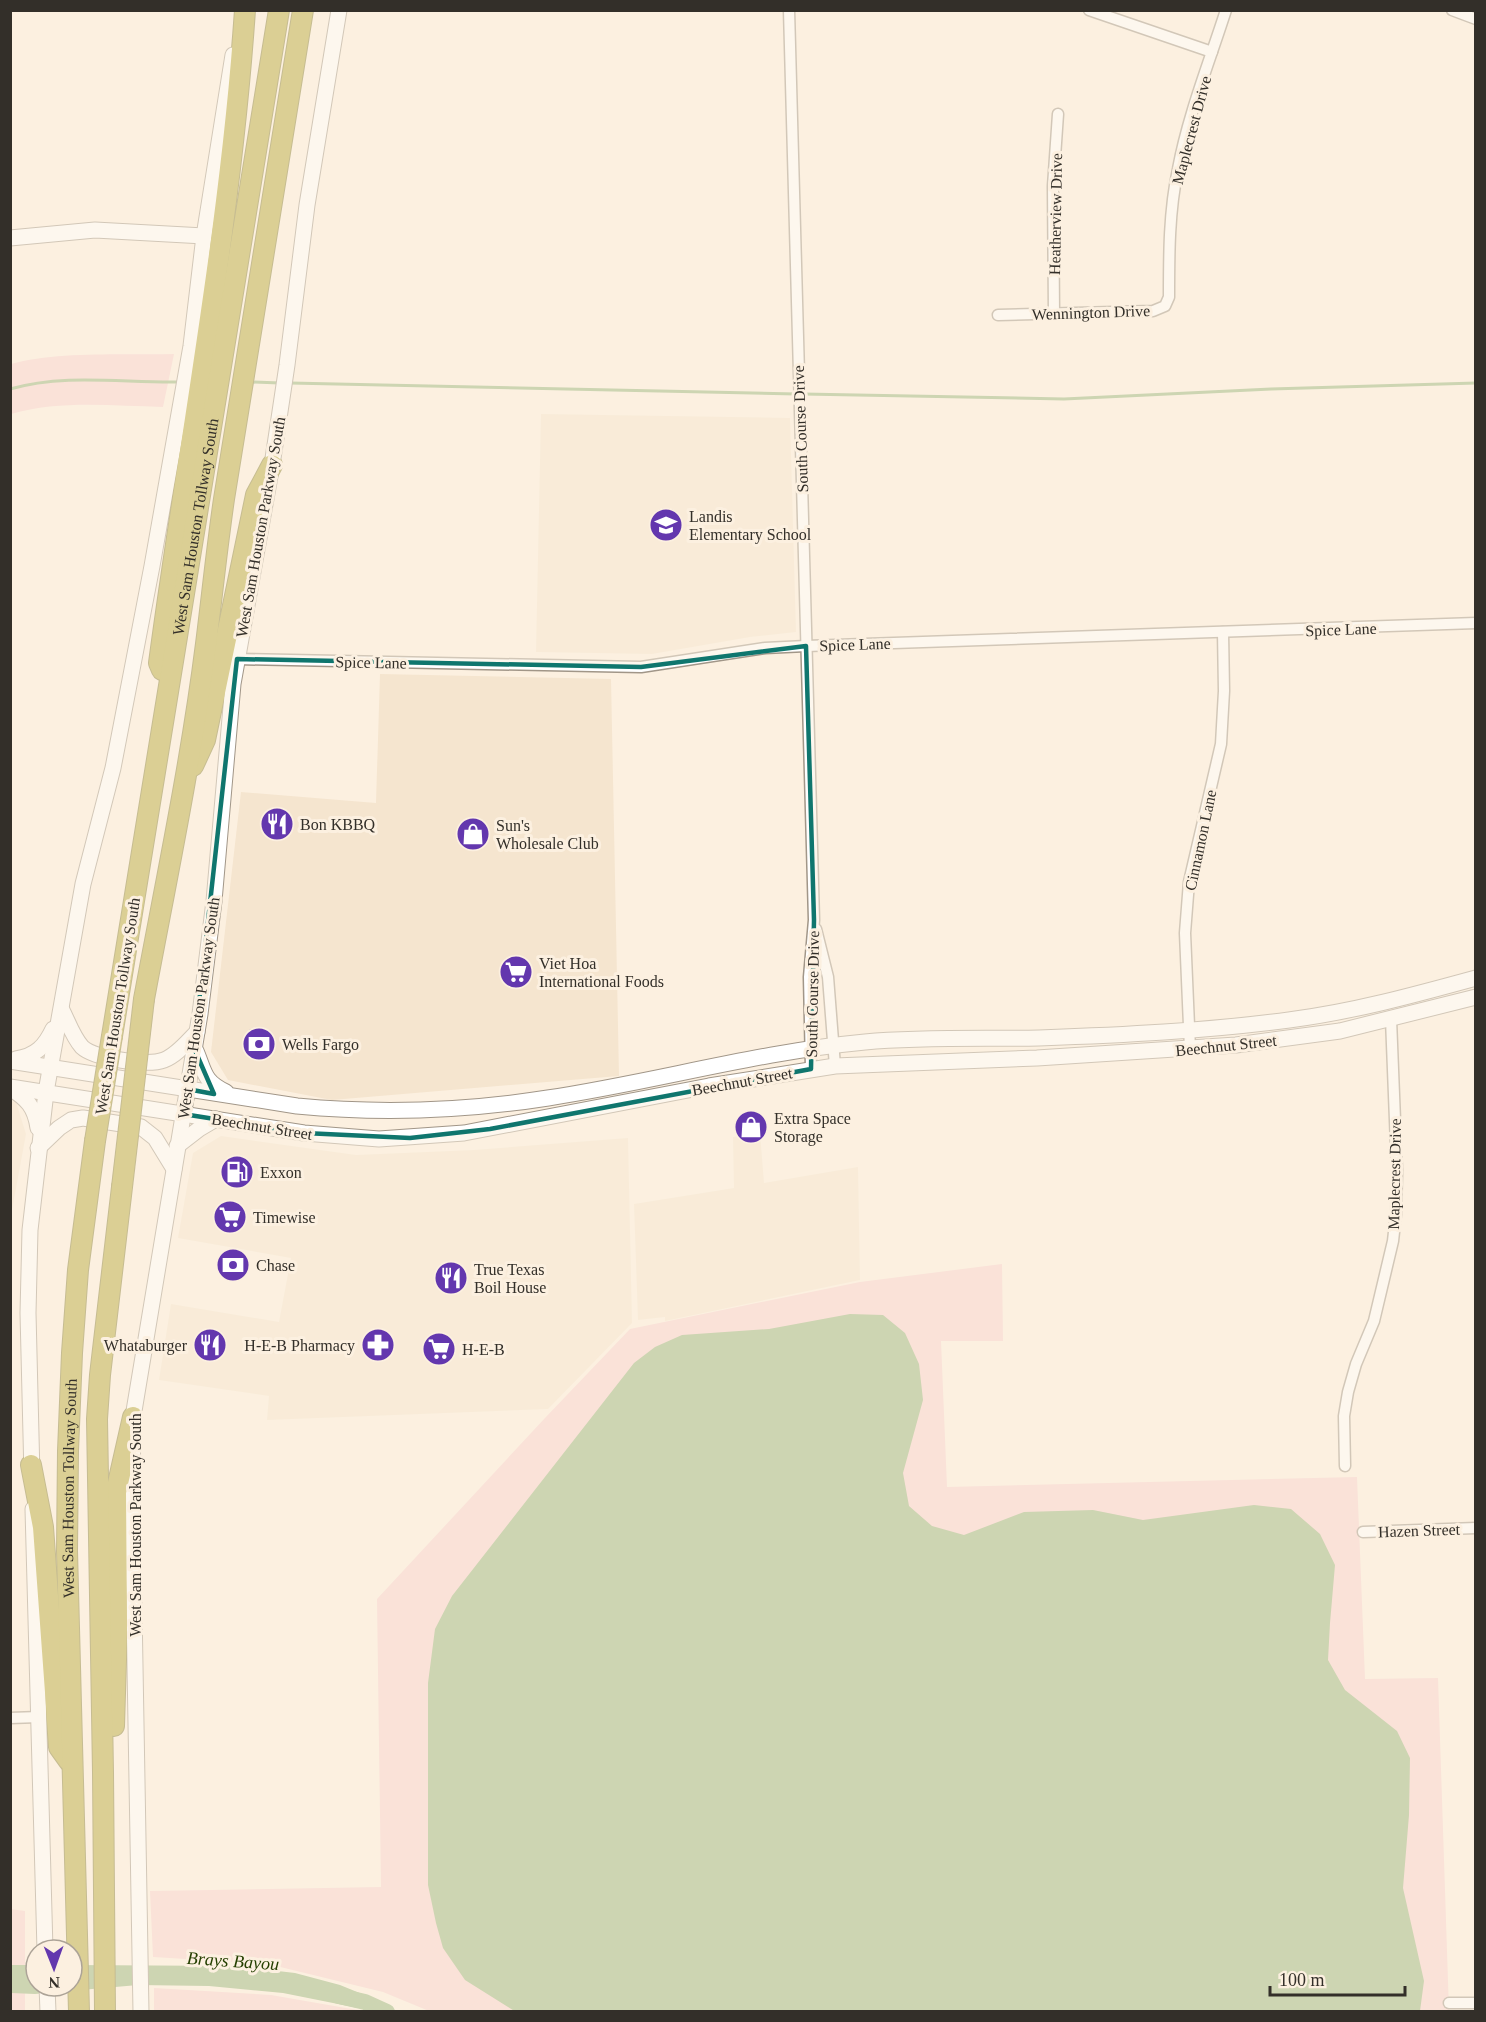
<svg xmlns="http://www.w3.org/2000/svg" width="1486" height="2022" font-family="'Times New Roman',serif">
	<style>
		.built { fill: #f5e5cf }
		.green { fill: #f8d0cf }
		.water { fill: #95b37a }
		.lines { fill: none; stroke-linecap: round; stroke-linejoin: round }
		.stream { stroke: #95b37a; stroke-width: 3 }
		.river { stroke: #95b37a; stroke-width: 16 }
		.street-casing { stroke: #a19688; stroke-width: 13 }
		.secondary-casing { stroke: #a19688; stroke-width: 17 }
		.highway-casing { stroke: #867d33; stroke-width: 22 }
		.street { stroke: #fff; stroke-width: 10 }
		.secondary { stroke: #fff; stroke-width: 15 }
		.highway { stroke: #b3a738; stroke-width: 20 }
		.highway-bridge-casing { stroke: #867d33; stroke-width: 22; stroke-linecap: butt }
		.highway-bridge { stroke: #b3a738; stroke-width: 20 }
		.marked { fill: none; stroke: #0f766e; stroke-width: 4.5; stroke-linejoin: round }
		.labels { text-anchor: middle; stroke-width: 6; stroke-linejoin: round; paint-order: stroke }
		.street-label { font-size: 16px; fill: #332f29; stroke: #fcf0e0 }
		.poi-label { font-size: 16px; fill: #332f29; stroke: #fcf0e0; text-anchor: start }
		.water-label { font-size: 18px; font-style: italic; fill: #253f00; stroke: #fcf0e0 }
	</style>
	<rect width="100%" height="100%" fill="#fcf0e0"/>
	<g class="built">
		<polygon points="541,414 790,418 796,632 750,637 652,654 536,652"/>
		<polygon points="380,674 611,679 619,1076 332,1100 228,1080 211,1052 241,792 376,803"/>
		<polygon points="11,1101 16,1102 26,1134 12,1210 11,1210"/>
		<polygon points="760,1133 764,1183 858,1167 860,1280 665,1321 665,1317 638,1320 634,1204 734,1188 733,1137"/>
		<polygon points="221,1136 356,1155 474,1150 628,1138 632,1323 548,1409 267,1420 269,1396 159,1380 171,1304 279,1322 291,1258 178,1238 193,1153"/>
	</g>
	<g class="green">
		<path d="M174 354 163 407C112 406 60 400 11 414V364C57 351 125 355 174 354Z"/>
		<polygon points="1002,1264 1003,1341 941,1341 947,1487 1357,1477 1365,1679 1438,1678 1449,2011 429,2011 383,1992 268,1964 153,1957 150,1891 381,1887 377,1599 545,1418 630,1329 860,1282"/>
		<polygon points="10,1909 25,1911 25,2011 11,2011"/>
		<polygon points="154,1988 271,1995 363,2011 154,2011"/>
	</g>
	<g class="water">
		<polygon points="850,1314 883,1315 905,1333 919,1364 923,1400 903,1473 909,1506 932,1526 964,1535 1024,1512 1093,1510 1143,1520 1254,1505 1291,1509 1320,1534 1335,1565 1330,1623 1328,1660 1345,1690 1397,1731 1410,1758 1409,1815 1403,1888 1424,1981 1420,2011 516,2012 465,1980 443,1948 436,1923 428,1885 428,1683 435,1629 452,1596 634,1363 655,1347 682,1335 769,1329"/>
		<polygon points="10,1965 36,1965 36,1986 72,1986 72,1965 236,1966 295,1973 340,1985 362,1994 358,2008 283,1993 209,1986 138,1985 35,1994 11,1993"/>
	</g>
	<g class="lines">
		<g class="stream">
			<polyline points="251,382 280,383"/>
			<polyline points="290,383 796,394"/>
			<path d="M10 389C65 373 123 383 178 382"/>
			<polyline points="803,394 1064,399 1271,389 1476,383"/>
		</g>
		<polyline class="river" points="339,1996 365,2002 387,2012"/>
		<g class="street-casing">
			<g id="street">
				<polyline points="789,10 814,920 809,977 811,1069"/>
				<polyline points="1089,10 1212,52"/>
				<polyline points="1452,10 1476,19"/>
				<polyline points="1054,314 1053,186 1058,114"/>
				<path d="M998 315 1153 311 1165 306 1169 297C1169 254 1169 211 1178 169 1188 115 1209 63 1226 10"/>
				<polyline points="237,659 641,667 765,648 806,646 1476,623"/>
				<polyline points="816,929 828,977 835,1066"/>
				<polyline points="1190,1049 1185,933 1189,882 1221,744 1224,691 1223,632"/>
				<polyline points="1345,1466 1344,1416 1348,1392 1356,1364 1374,1321 1393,1241 1396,1214 1397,1171 1391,1019"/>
				<polyline points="1363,1532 1476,1528"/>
				<polyline points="10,1718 39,1717"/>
				<polyline points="1449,2003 1476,2003"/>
			</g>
		</g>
		<g class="secondary-casing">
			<g id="secondary">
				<polyline points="10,238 95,230 204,236"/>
				<path d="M62 1010C68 1022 73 1037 82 1047 95 1059 148 1066 164 1060 177 1055 187 1042 197 1032"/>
				<path d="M196 1051C205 1072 203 1081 226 1092"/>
				<path d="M16 1059C36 1056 45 1046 53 1029"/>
				<path d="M10 1061 297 1106C381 1114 465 1111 548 1098 654 1082 758 1052 865 1042 923 1037 981 1039 1039 1038 1122 1035 1206 1031 1289 1020 1352 1012 1414 995 1476 978"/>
				<polyline points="10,1087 304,1133 379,1139 464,1133 709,1086 835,1066 1037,1058 1236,1045 1340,1031 1476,997"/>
				<path d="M10 1088C27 1099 35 1107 38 1128"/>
				<polyline points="177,1146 199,1129 216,1119"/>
				<polyline points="38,1148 59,1128 71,1120 83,1118 141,1127 155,1138 174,1169"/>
				<polyline points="32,1476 28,1313 30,1230 46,1092 83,884 113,768 152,566 191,346 204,236 233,55"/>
				<polyline points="33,1509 45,1950"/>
				<polyline points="47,1986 48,2012"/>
				<polyline points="141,2012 132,1493 133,1417 200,1014 214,901 233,684 272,465 287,365 307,205 339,10"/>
			</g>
		</g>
		<g class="highway-casing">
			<g id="highway">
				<path d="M162 670 159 663C188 446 230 230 245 10"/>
				<polyline points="193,766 205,740 256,495 272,465"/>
				<path d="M144 999C166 881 191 763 206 644 212 596 217 547 224 499L303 10"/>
				<path id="s1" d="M112 1036 279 10"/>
				<polyline points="31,1465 43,1527 59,1747 69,1761"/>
				<polyline points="114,1726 117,1627 116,1492 133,1417"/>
				<path id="s2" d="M79 2012 67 1551 68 1451 72 1353 78 1270 95 1141"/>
				<polyline points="105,2012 103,1772 97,1419 100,1375 122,1187"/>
			</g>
		</g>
		<use href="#street" class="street"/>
		<use href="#secondary" class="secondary"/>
		<use href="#highway" class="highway"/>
		<g class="highway-bridge-casing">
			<g id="highway-bridge">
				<polyline points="95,1141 112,1036"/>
				<polyline points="122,1187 144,999"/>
			</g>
		</g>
		<use href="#highway-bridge" class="highway-bridge"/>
	</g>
	<path d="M0 0H1486V2022H0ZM806 646 814 920 811 1069 490 1129 410 1138 304 1133 183 1114 187 1089 214 1094 194 1048 237 659 641 667Z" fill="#fcf0e0" fill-opacity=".55" fill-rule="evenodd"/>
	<path class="marked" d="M806 646 814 920 811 1069 490 1129 410 1138 304 1133 183 1114 187 1089 214 1094 194 1048 237 659 641 667Z"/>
	<defs>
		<g id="school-disc" transform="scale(1.725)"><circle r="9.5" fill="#6337ae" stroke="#fcf0e0"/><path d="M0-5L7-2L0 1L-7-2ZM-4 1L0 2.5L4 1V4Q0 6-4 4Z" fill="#fff"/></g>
		<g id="restaurant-disc" transform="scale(1.725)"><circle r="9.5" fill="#6337ae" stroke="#fcf0e0"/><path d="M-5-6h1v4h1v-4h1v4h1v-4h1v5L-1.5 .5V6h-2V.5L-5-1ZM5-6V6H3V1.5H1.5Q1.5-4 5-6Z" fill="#fff"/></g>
		<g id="shop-disc" transform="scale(1.725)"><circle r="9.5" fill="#6337ae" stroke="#fcf0e0"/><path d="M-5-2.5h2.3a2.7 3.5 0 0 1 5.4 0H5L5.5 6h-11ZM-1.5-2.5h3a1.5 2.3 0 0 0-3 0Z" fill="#fff"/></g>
		<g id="supermarket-disc" transform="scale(1.725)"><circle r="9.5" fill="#6337ae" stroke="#fcf0e0"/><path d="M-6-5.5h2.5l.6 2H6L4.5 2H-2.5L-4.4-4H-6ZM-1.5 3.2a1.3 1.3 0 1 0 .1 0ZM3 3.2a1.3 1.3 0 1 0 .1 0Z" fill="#fff"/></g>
		<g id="bank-disc" transform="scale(1.725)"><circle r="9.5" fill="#6337ae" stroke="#fcf0e0"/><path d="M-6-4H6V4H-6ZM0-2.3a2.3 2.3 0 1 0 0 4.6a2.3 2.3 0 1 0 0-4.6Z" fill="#fff"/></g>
		<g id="fuel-disc" transform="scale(1.725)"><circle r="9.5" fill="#6337ae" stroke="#fcf0e0"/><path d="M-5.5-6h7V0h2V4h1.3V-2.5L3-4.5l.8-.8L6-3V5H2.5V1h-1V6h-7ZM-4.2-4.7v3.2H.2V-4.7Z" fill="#fff"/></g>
		<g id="pharmacy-disc" transform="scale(1.725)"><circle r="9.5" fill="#6337ae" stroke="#fcf0e0"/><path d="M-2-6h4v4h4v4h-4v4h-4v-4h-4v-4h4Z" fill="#fff"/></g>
	</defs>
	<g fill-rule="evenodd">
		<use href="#school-disc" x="666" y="525"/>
		<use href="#restaurant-disc" x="277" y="824"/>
		<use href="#shop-disc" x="473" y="834"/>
		<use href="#supermarket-disc" x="516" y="972"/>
		<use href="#bank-disc" x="259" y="1044"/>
		<use href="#shop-disc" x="751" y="1127"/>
		<use href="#fuel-disc" x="237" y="1172"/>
		<use href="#supermarket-disc" x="230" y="1217"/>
		<use href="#bank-disc" x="233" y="1265"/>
		<use href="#restaurant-disc" x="451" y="1278"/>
		<use href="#restaurant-disc" x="210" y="1345"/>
		<use href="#pharmacy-disc" x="378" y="1345"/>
		<use href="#supermarket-disc" x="439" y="1349"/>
	</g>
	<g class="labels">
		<g class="street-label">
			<text transform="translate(1191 130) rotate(-75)" y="6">Maplecrest Drive</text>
			<text transform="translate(1055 214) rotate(-89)" y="6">Heatherview Drive</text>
			<text transform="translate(1091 312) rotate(-2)" y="6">Wennington Drive</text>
			<text transform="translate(800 429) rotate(-92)" y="6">South Course Drive</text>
			<text dy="6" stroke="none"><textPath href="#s1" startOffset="516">West Sam Houston Tollway South</textPath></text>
			<text transform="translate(260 527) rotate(-80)" y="6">West Sam Houston Parkway South</text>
			<text transform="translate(1341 629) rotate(-2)" y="6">Spice Lane</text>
			<text transform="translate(855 644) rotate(-2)" y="6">Spice Lane</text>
			<text transform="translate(371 662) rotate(1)" y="6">Spice Lane</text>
			<text transform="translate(1200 840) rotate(-78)" y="6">Cinnamon Lane</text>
			<text transform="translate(812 994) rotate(-89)" y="6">South Course Drive</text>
			<text transform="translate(117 1006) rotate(-81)" y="6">West Sam Houston Tollway South</text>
			<text transform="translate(198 1008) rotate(-82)" y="6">West Sam Houston Parkway South</text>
			<text transform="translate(1226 1045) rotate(-6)" y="6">Beechnut Street</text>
			<text transform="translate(742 1081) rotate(-10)" y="6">Beechnut Street</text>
			<text transform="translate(262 1126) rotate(9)" y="6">Beechnut Street</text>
			<text transform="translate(1394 1174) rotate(-89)" y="6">Maplecrest Drive</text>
			<text dy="6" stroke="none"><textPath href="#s2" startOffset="524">West Sam Houston Tollway South</textPath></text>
			<text transform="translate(135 1525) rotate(-90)" y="6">West Sam Houston Parkway South</text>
			<text transform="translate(1419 1530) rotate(-2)" y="6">Hazen Street</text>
		</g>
		<g class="poi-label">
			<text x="689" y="522">Landis<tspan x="689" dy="18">Elementary School</tspan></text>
			<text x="300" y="830">Bon KBBQ</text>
			<text x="496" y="831">Sun's<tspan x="496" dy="18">Wholesale Club</tspan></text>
			<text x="539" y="969">Viet Hoa<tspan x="539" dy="18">International Foods</tspan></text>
			<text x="282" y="1050">Wells Fargo</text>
			<text x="774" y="1124">Extra Space<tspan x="774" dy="18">Storage</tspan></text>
			<text x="260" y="1178">Exxon</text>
			<text x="253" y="1223">Timewise</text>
			<text x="256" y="1271">Chase</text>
			<text x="474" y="1275">True Texas<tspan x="474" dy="18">Boil House</tspan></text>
			<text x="187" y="1351" text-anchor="end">Whataburger</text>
			<text x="355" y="1351" text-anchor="end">H-E-B Pharmacy</text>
			<text x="462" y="1355">H-E-B</text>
		</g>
		<g class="water-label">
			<text transform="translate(233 1961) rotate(4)" y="6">Brays Bayou</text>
		</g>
	</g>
	<rect width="1486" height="2022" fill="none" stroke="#332f29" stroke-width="24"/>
	<g transform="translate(54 1968) rotate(179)"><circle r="28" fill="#fcf0e0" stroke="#aca397" stroke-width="1.5"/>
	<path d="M0-4.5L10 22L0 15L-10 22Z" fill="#6337ae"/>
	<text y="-9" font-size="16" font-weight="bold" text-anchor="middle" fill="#332f29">N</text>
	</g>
	<path d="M1270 1986v9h135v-9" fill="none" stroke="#332f29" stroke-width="3"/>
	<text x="1279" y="1986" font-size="18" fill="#332f29" stroke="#fcf0e0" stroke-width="4.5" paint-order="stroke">100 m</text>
</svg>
